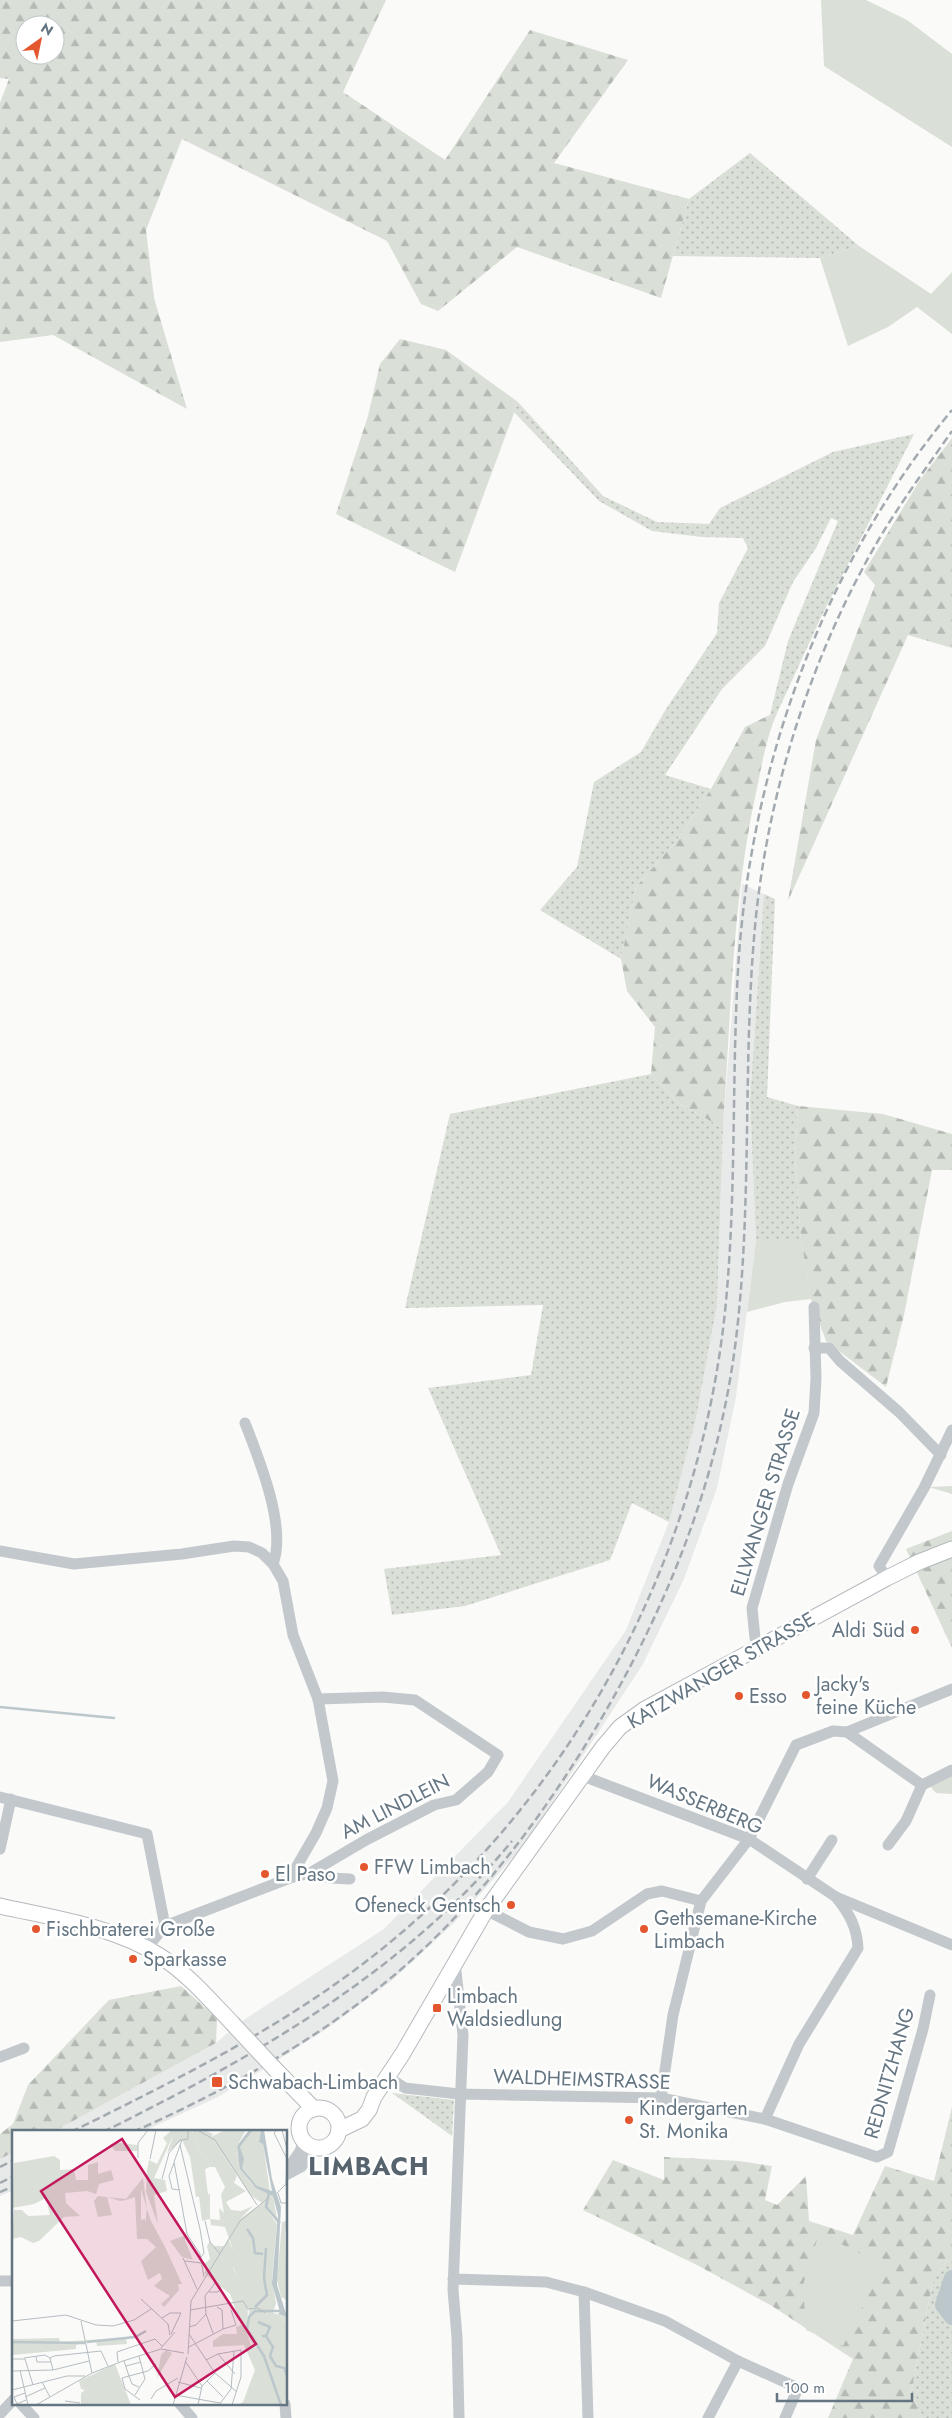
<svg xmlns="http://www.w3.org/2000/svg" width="952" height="2418" font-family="Jost,sans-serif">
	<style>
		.built { fill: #e8e9e9 }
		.grass { fill: url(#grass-dots) }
		.forest { fill: url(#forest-firs); fill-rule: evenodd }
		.green { fill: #dadfd7 }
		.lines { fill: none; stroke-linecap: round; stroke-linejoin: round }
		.stream { stroke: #bbc7cb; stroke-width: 2.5 }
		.river { stroke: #bbc7cb; stroke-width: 16 }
		.major-casing { stroke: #b5babe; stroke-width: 17 }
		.minor { stroke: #c3c8cc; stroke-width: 11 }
		.major { stroke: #fff; stroke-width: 15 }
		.rail { stroke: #a2aab0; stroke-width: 2.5; stroke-dasharray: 8 4; stroke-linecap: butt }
		.major-bridge-casing { stroke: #b5babe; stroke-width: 17; stroke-linecap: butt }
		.major-bridge { stroke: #fff; stroke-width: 15 }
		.poi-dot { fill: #e4572e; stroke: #fff; stroke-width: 2 }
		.labels { text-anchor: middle; stroke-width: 5; stroke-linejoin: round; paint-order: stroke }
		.street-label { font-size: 20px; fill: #657683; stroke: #fff }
		.poi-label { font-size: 20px; fill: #657683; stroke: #fff; text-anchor: start }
		.district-label { font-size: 25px; font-weight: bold; letter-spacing: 1px; fill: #57646e; stroke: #fff }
		.inset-river { fill: none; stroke: #bbc7cb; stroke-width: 2.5 }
		.inset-road { fill: none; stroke: #b5bdc2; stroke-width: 1 }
		.view { fill: #c2185b; fill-opacity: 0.15; stroke: #c2185b; stroke-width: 2.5 }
		.inset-edge { fill: none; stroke: #657683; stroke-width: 2.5 }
	</style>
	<defs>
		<pattern id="grass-dots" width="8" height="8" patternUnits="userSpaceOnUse" patternTransform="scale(1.25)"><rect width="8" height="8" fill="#dadfd7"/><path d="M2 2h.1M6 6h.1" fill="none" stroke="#b4b9b4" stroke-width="1.8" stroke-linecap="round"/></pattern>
		<pattern id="forest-firs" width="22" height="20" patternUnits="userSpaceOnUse" patternTransform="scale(1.25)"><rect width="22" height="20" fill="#dadfd7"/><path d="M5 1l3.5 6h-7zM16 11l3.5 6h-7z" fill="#b4b9b4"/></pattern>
	</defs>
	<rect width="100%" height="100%" fill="#fafaf8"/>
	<g class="built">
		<polygon points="742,884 764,894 750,1100 756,1240 736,1397 717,1488 684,1579 643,1664 525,1844 454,1923 390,1982 328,2028 262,2070 218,2097 142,2132 53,2132 216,2043 239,2023 384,1929 508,1802 626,1630 669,1522 696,1418 717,1305 723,1128"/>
		<polygon points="14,2152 14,2190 0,2196 0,2159"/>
	</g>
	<g class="grass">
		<polygon points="750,153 859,246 820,258 673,256 689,199"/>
		<polygon points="518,402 603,496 657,522 709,524 720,508 833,452 914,434 822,615 778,711 770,715 788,641 838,521 831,518 816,548 793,582 765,646 722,689 665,775 711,789 677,840 636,887 621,959 540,910 577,867 594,782 641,752 666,709 717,633 719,603 748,548 743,538 702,537 652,531 599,501 514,412"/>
		<polygon points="764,894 775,899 767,1097 798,1106 795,1158 801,1240 756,1240 750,1100"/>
		<polygon points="651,1074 678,1103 723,1128 717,1305 696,1418 669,1522 632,1503 610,1560 465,1606 392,1615 384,1569 501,1555 428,1388 531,1375 543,1305 405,1308 450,1114"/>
		<polygon points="392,2093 454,2100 452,2136"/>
		<polygon points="952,2252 952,2418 923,2418 911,2393 933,2281"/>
	</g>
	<g class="forest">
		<path d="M0 0H386L343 92 445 160 530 30 628 60 554 163 689 199 661 298 517 247 438 311 421 304 387 241 182 139 146 230 154 298 187 409 53 335 0 342V103L9 79 0 78ZM25 25H55V55H25Z"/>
		<polygon points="400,339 446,350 518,402 455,572 336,514 368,416 380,364"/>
		<polygon points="952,438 952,648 908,635 788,901 816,740 875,585 864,572 920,480"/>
		<path d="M778 711C767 735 762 763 757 788 732 899 731 1015 723 1128L678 1103 651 1074 655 1027 627 991 621 959 636 887 677 840 711 789 745 727Z"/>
		<polygon points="798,1106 883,1114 952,1134 952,1170 932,1170 904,1315 886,1387 826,1341 811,1300 801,1240 795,1158"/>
		<polygon points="952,1486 952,1494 929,1487"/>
		<polygon points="952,1531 952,1648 906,1549"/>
		<polygon points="181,1986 217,2018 216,2043 53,2132 14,2132 14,2152 0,2159 0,2134 13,2124 28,2085 109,2000"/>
		<polygon points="952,2107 952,2252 933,2281 911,2393 923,2418 828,2418 853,2359 772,2306 697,2265 583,2210 613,2160 664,2180 664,2157 739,2161 772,2166 765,2200 777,2205 806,2176 809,2221 853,2235 885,2166 934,2181"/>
	</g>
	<g class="green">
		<polygon points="821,0 866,0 907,20 952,54 952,147 824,66"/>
		<polygon points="859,246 931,294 952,272 952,334 917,307 888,327 848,346 820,258"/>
		<polygon points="756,1240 801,1240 811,1299 785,1302 747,1312"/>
		<polygon points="952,1774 952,1794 936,1793 929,1785"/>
		<polygon points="819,2233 883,2265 843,2346 806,2330 803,2285"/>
	</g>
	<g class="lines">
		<polyline class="stream" points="0,1707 114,1718"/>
		<polyline class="river" points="952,2278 943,2305 952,2317"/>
		<g class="major-casing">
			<g id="major">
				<path d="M0 1906C53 1918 113 1926 160 1956 188 1974 210 2000 233 2024"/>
				<polyline points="273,2067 314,2109"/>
				<circle cx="319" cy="2128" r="20"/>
				<polyline points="339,2130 362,2119 369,2110 374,2097 403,2053 486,1910 603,1747 620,1727 645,1709 887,1578 919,1562 952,1549"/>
			</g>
		</g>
		<g class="minor">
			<polyline points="814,1348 829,1348 840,1361 899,1412 941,1455"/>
			<path d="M245 1423C259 1459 287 1527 273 1564"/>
			<polyline points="0,1551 74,1564 182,1554 234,1546 249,1547 262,1553 273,1564 283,1581 293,1635 318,1699 333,1781 327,1808 316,1833 290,1878"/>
			<polyline points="887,1578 879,1566 924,1488 952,1430"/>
			<polyline points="760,1646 755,1638 752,1608 788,1484 814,1413 816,1379 814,1307"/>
			<polyline points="847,1732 922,1785 952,1770"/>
			<polyline points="583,1776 749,1839 836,1897 952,1945"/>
			<polyline points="0,1797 147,1834 165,1926"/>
			<polyline points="888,1845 906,1821 922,1785"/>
			<polyline points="0,1849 11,1799"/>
			<polyline points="310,1873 366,1840 434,1805 456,1800 488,1772 498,1755 415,1700 383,1697 318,1699"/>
			<polyline points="807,1879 832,1840"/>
			<polyline points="486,1910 529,1932 563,1939 592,1931 647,1894 662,1891 701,1901"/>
			<polyline points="146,1949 165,1926 290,1878 310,1873 330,1878 350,1879"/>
			<polyline points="455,1962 463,2035 453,2290 457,2337 459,2418"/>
			<polyline points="0,2057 24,2048"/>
			<path d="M388 2077 405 2088 459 2094 661 2098 765 2119 799 2044 858 1948C857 1927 849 1913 836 1897"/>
			<polyline points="661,2098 673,2015 701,1901 749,1839 796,1745 833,1731 847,1732 952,1689"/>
			<polyline points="765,2119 877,2157 888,2152 923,2029 930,1995"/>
			<polyline points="286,2172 300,2151 304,2141"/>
			<polyline points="286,2175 301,2167 316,2148"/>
			<polyline points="453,2279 546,2282 584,2292 665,2321 738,2361 798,2388 785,2418"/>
			<polyline points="0,2281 14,2281"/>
			<polyline points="584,2292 588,2418"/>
			<polyline points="21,2404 34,2418"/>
			<polyline points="180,2404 192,2418"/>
			<polyline points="285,2404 286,2418"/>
			<polyline points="0,2414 14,2399"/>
			<polyline points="708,2418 738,2361"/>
		</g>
		<use href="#major" class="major"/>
		<g class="rail">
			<path d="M71 2132C164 2086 257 2040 341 1980 564 1821 705 1561 727 1290 736 1183 732 1076 738 970 750 767 822 567 952 410"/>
			<path d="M103 2132C254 2057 403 1973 512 1841"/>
			<path d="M133 2132C227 2090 319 2039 398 1972 472 1908 531 1832 583 1749 661 1623 718 1487 736 1339 752 1206 743 1071 754 938 765 800 809 659 879 539 901 502 927 467 952 431"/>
			<polyline points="0,2167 14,2160"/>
			<polyline points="0,2183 14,2176"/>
			<polyline points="0,2192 14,2186"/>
		</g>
		<g class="major-bridge-casing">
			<polyline id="major-bridge" points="233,2024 273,2067"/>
		</g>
		<use href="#major-bridge" class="major-bridge"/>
	</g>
	<g class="poi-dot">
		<circle cx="915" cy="1630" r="5"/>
		<circle cx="806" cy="1695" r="5"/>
		<circle cx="739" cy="1696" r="5"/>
		<circle cx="364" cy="1867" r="5"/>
		<circle cx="265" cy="1874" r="5"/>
		<circle cx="511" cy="1905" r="5"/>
		<circle cx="36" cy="1929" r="5"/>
		<circle cx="644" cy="1929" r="5"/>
		<circle cx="133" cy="1959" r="5"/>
		<rect x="432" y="2003" width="10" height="10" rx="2.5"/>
		<rect x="211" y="2076" width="12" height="12" rx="2.5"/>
		<circle cx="629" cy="2120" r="5"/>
	</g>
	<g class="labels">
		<g class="street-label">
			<text transform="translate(765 1502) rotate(-73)" y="7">ELLWANGER STRASSE</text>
			<text transform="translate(721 1670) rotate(-30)" y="7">KATZWANGER STRASSE</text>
			<text transform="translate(705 1804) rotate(23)" y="7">WASSERBERG</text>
			<text transform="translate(395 1806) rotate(-27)" y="7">AM LINDLEIN</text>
			<text transform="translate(889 2073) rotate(-74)" y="7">REDNITZHANG</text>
			<text transform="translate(582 2079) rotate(2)" y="7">WALDHEIMSTRASSE</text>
		</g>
		<g class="poi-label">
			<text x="905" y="1637" text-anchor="end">Aldi Süd</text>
			<text x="816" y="1691">Jacky's<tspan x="816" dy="23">feine Küche</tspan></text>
			<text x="749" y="1703">Esso</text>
			<text x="374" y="1874">FFW Limbach</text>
			<text x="275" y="1881">El Paso</text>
			<text x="501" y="1912" text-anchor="end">Ofeneck Gentsch</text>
			<text x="654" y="1925">Gethsemane-Kirche<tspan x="654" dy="23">Limbach</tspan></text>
			<text x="46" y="1936">Fischbraterei Große</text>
			<text x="143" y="1966">Sparkasse</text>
			<text x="447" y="2003">Limbach<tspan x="447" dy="23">Waldsiedlung</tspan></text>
			<text x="228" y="2089">Schwabach-Limbach</text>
			<text x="639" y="2115">Kindergarten<tspan x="639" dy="23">St. Monika</tspan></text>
		</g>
		<g class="district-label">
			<text x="369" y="2175">LIMBACH</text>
		</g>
	</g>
	<g transform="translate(12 2130)">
		<rect width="275" height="275" fill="#fafaf8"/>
		<path d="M180 0H193L201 4 199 7 225 46 222 53 234 61 214 72 219 80 229 81 241 76 228 89 250 73 265 94 260 149 264 173 261 183 275 187V192L270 190 272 194 259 225 275 245V275L253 258V236L235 204 237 180 219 131 221 120 213 97 199 95 198 89 208 90 207 78 212 83 209 65 213 57 203 37H198L192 23 188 24ZM131 48 135 79 129 59V90L133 89 135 109H125L123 67 114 70 108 71 95 67 114 69ZM275 91 273 104 275 170 269 167 265 149 270 92ZM144 117H153L170 154H166L167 160 152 177 149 174 158 166 142 156 150 149 148 143 136 150 129 131ZM47 208 48 212 91 209 64 215V219L0 225V209Z" fill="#dadfd7"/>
		<path d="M160 0H180L188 24 192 23 198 37 193 39 196 65 184 67 178 27 170 10 155 23 161 7 160 8 142 48 153 50 155 61 142 65 146 94 134 62 135 40 137 30 145 34 155 13 151 8ZM241 0 249 1 247 12 251 13 258 62 245 56 230 38 228 17ZM226 23 229 40 241 55 261 66 266 94 250 73 238 65 225 44ZM42 26 48 30V40L62 39 64 50H76V35L86 32V44L99 40 102 50 87 54 84 64 75 61 53 63 54 73 68 86 52 87 27 111 21 113 9 107 0 109 2 80H10L16 86 38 85 34 68 22 74 0 78 2 33ZM86 66 95 67 100 85 86 87 82 71ZM135 79 139 91 153 117H144L135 109 132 102ZM174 105 173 110 181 130 170 127 158 111ZM216 109 221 120V138L236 173 235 204 239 215 247 220 253 236V258L270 269 272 275H225L231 272 243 240 232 215 201 217V211L211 204H225L224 197 229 195 218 164 192 143 196 137 190 136 198 129 195 116 198 111 201 116H212ZM270 190 275 192V245L272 238 265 236 259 226 262 218 259 212 264 200 272 194ZM154 220 160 223 145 248 149 225Z" fill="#dadfd7"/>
		<path d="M114 207 115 214 85 216 84 210Z" fill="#dadfd7"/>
		<path d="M103 234 119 275H69V263L73 260 69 259 67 251Z" fill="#dadfd7"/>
		<path d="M213 0H234L225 16 227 41 224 44 199 7ZM108 13 125 15 126 21H103L98 14ZM198 64V89L190 91 187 66Z" fill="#dadfd7"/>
		<path d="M237 0H241L228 17 232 29 230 38 245 56 260 61 251 14 247 12 249 0H252L260 49 269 77 265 155 275 187 266 184 268 182 260 153 266 85 261 66 244 58 228 39 225 16Z" fill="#bbc7cb"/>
		<path class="inset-river" d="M257 63 254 77 268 93M235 99 241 108 243 123 251 124M243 177 255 165 252 148 254 118M246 192 258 197 254 206M250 206H254L261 217 258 226 264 236 272 238 275 246M0 212 73 213M75 212 123 207 134 201M269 275 252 226 235 199 237 187 243 181H270"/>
		<path class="inset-road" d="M185 0 203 10 245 75M265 0 262 3 274 27M270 0 275 19M170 10 162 32 175 104 188 124 192 147M168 15 188 99 192 123 189 127M126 28V13L136 0M138 29 144 0M162 33 157 46 160 59 168 60M150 49 157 23 168 10 176 9V0M265 63 274 54 275 27M266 63 269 73H275M193 91 198 112 208 124M171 128 185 159M173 131 189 133M197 162H206L209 158 204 152 193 166 194 184 201 203M129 169 156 194 158 205M178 180 231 171 236 179 246 178 253 183M150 188 158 183H169L159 204M0 191 54 185 84 195 101 196 122 190 139 179M69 191 80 243M177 197 184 195 194 184M211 199 224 195 219 180M177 204 203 243 225 262M177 217 211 199 210 180 205 177M149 218 163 202M176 224 179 171 228 91 255 69M206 224 223 244M24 227 25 232H39M12 228 33 225 38 228M0 229H13L21 255M194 230 206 224 229 220V247L220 275M112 231 117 246 136 241 144 234M173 231 190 256M106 232 105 222 143 209 150 216M114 236 129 232M8 240 16 275M41 240 38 228 42 226 89 221 96 236M0 241 41 240 77 231M195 251 211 267M30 252 38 267M166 252 189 258M127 257 120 254 117 246 110 248 113 259 128 270M0 260 55 246H73M13 263 2 267 5 274 14 270M123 265 133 249 127 226M163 265 208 273M13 267 33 258M139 269 144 261 166 248M53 271 68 273M24 275 80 243 111 231 149 219 172 223M161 275 175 227M186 275 190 256 203 243M207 275 219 259 222 221"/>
		<path class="view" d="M110 9 244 214 163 267 29 61Z"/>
		<rect width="275" height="275" class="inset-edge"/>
	</g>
	<g transform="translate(40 40) rotate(33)"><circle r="24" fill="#ffffff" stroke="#c1c8cd"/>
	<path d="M0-4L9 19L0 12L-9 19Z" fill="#e4572e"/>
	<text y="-8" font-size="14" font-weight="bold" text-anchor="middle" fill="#657683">N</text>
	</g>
	<path d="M777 2393v8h135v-8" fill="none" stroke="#657683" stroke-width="2.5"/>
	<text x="784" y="2393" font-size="15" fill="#657683" stroke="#ffffff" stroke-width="4" paint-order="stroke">100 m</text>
</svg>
